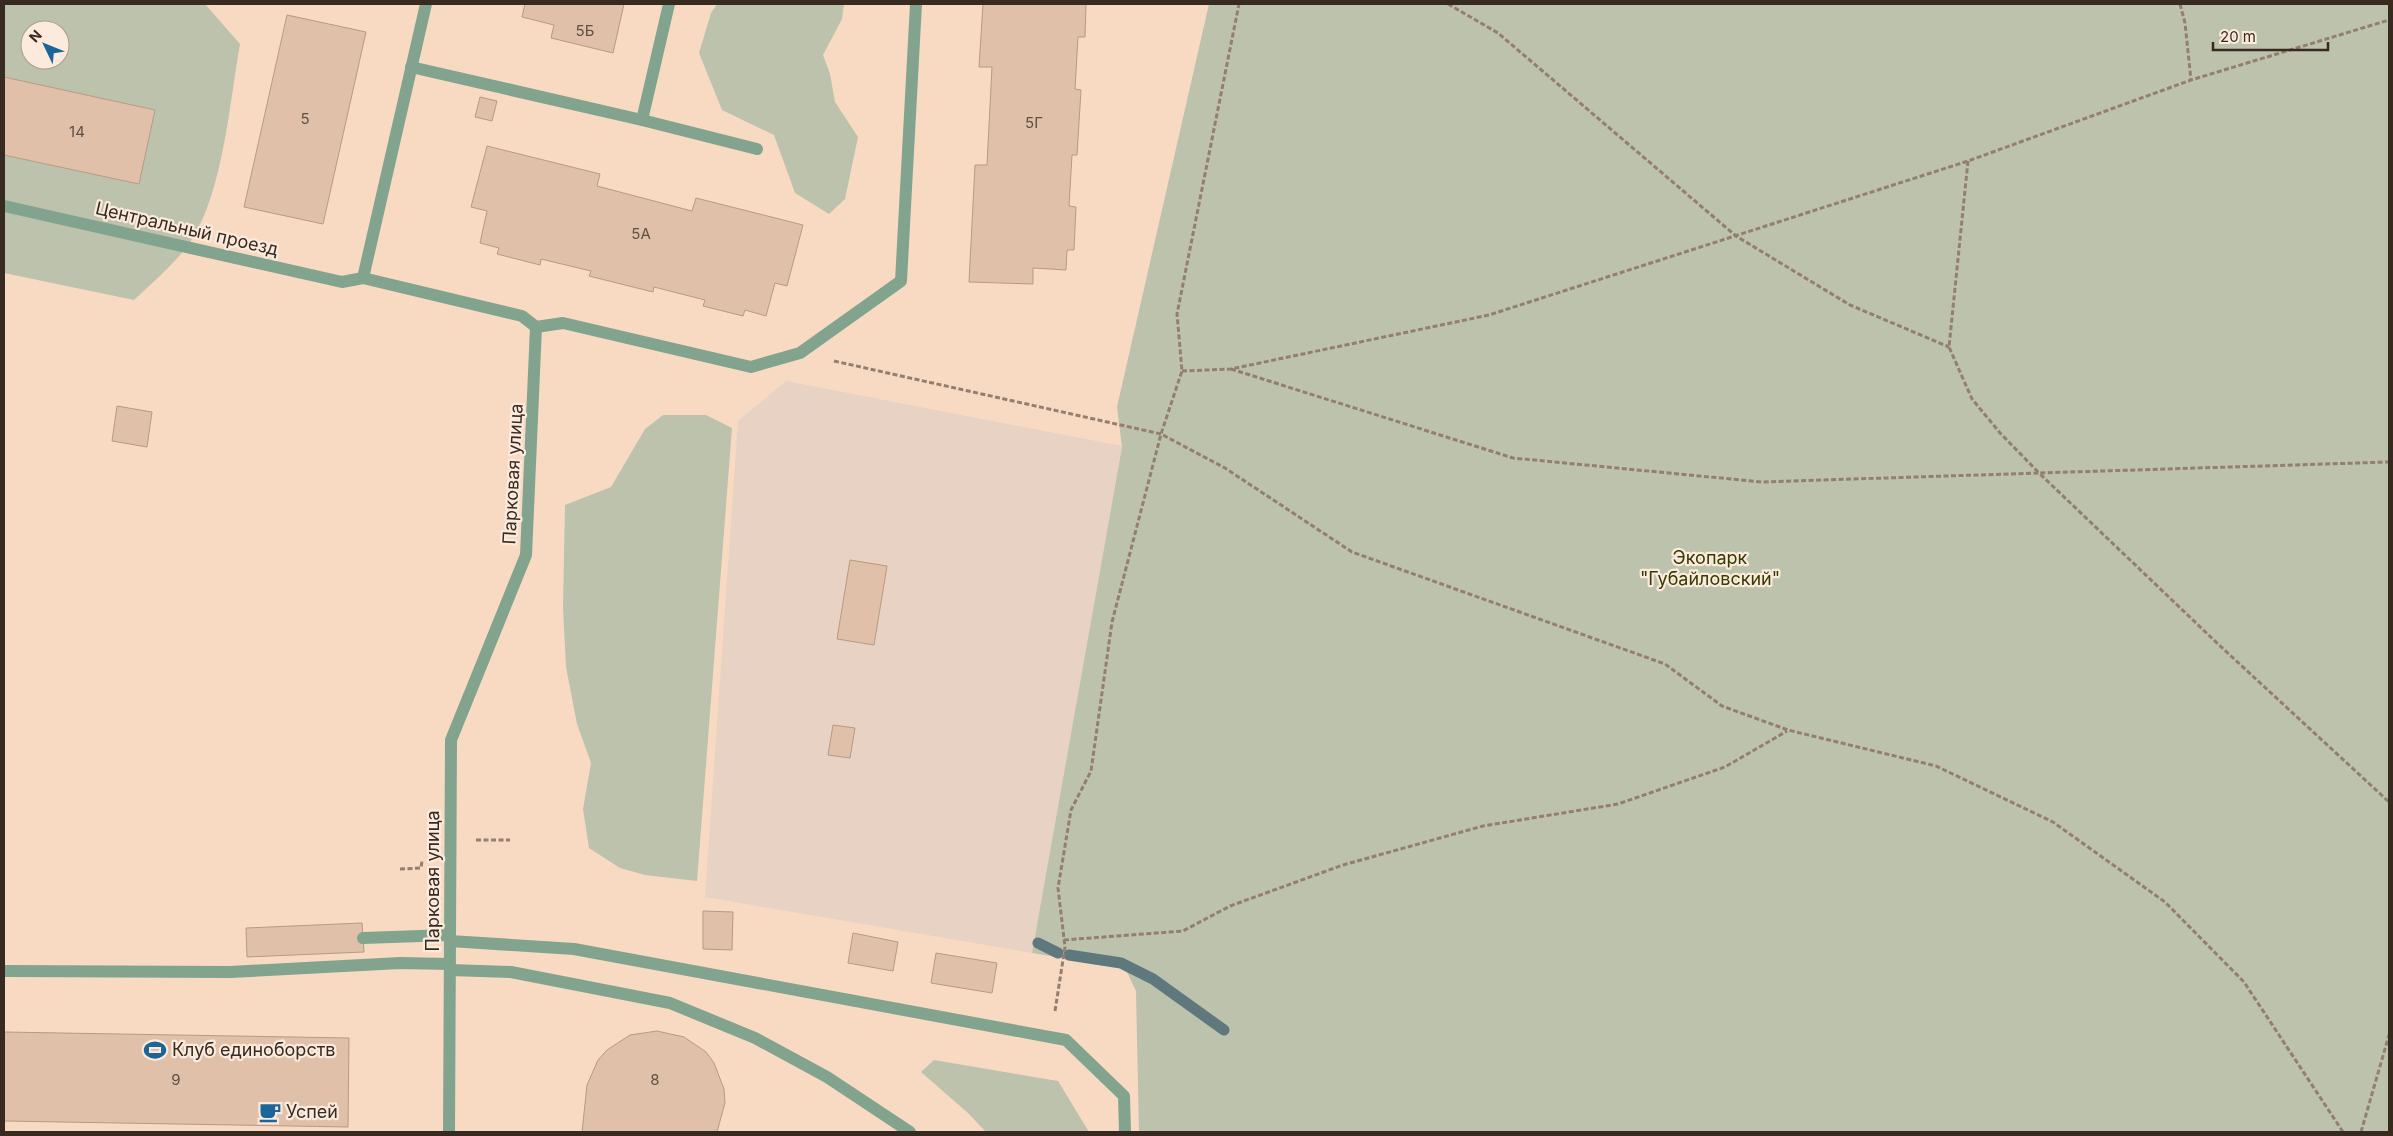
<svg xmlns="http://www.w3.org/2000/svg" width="2393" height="1136" font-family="Inter,sans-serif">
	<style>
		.industrial { fill: #e7d2c4 }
		.green { fill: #bcc2ab; fill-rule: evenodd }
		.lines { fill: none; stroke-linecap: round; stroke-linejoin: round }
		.stream { stroke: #5f787e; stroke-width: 11 }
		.building { fill: #e0c0a8; stroke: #b79a84 }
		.path { stroke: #947f6f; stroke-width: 3; stroke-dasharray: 5 2.5; stroke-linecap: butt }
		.minor { stroke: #82a48e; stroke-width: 12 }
		.labels { text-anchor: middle; stroke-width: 4.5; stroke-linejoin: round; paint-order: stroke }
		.number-label { font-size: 15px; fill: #605043 }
		.street-label { font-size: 18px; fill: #362a21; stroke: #fceadc }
		.park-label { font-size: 18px; fill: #343c00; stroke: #fceadc }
		.poi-label { font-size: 18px; fill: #362a21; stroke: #fceadc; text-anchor: start }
	</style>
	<rect width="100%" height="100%" fill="#f8dac3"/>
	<polygon class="industrial" points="786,381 1122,446 1032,953 705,897 738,421"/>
	<g class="green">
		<path d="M4 4H205L240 44C230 100 223 191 192 239 177 262 154 281 134 300L4 273V155L139 184 155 110 4 77ZM30 30H60V60H30Z"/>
		<polygon points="717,4 844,4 842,19 823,55 830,74 835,102 858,137 845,199 829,214 795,193 774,135 722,110 699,53 711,13"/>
		<polygon points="1209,4 2389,4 2389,1132 1139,1132 1136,991 1125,968 1032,953 1122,447 1117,407"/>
		<polygon points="663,415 706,415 732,428 697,881 645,875 620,868 589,848 583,809 591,763 577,724 566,667 563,608 565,505 611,487 645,429"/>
		<polygon points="934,1060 1058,1081 1089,1132 986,1132 968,1113 921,1072"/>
	</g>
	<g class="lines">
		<g class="stream">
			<polyline points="1038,943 1058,953"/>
			<polyline points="1069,955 1121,963 1153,979 1224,1030"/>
		</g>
	</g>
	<g class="building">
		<polygon points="525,4 624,4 613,53 551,38 554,25 522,17"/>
		<polygon points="983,4 1086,4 1085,37 1078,37 1075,89 1081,90 1077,155 1072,155 1069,206 1076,207 1074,250 1067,250 1066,270 1033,268 1033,284 969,282 975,165 987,165 992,67 979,67"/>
		<polygon points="287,15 366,32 323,224 244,207"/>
		<polygon points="4,77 155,110 139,184 4,155"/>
		<polygon points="480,97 497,101 492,121 475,117"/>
		<polygon points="487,146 600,174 597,186 692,211 696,198 803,225 787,286 775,283 766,316 745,310 743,316 703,306 705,300 654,287 653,292 589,276 591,271 541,259 540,265 497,254 499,248 480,243 487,211 471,207"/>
		<polygon points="117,406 152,412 147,447 112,441"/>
		<polygon points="850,560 887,566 874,645 837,639"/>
		<polygon points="833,725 855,728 850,758 828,755"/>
		<polygon points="703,911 733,912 732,950 703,949"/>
		<polygon points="362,923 364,952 247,957 246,928"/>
		<polygon points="853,933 898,942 893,971 848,963"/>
		<polygon points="936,953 997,963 992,993 931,983"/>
		<polygon points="657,1031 684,1037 706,1052 714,1063 724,1089 725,1103 717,1132 582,1132 587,1085 598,1060 607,1050 630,1035"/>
		<polygon points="4,1032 349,1038 348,1127 4,1121"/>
	</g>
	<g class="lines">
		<g class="path">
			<polyline points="1448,4 1498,33 1736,236 1850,305 1949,347"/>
			<polyline points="2180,4 2185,23 2191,80"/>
			<polyline points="1968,161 1949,347 1972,399 2001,434 2039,473 2389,462"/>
			<polyline points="834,361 1161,434 1225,468 1352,552 1665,664 1722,706 1788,730 1936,766 2053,822 2165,902 2244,982 2343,1132"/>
			<polyline points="1231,369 1513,458 1762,482 2039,473 2218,644 2389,802"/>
			<polyline points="1182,371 1231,369 1489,315 1968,161 2191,80 2389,20"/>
			<polyline points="476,840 510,840"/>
			<polyline points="400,869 421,868 422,861"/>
			<polyline points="1064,940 1183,931 1230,906 1343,865 1483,826 1618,804 1725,767 1787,731"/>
			<polyline points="1055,1011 1065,947 1058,888 1071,810 1091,771 1112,622 1161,434 1182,371 1177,314 1239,4"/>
			<polyline points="2361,1132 2389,1035"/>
		</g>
		<g class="minor">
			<polyline points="426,4 363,278 522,316 536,327"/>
			<polyline points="411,67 642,120 669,4"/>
			<polyline points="642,120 757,149"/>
			<polyline points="4,206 342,282 363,278"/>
			<polyline points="536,327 563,323 751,367 800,353 901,281 916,4"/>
			<polyline points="363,938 450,935"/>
			<polyline points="450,941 574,949 1066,1040 1124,1096 1125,1132"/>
			<polyline points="450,970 511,972 670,1003 755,1038 827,1077 910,1132"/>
			<polyline points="4,971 230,972 400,963 450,964"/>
			<polyline points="449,1132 451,740 526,555 536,327"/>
		</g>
	</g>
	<defs>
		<g id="stadium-bare" transform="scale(1.725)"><path d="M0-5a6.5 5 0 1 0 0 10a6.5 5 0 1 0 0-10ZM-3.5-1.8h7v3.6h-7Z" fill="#1b6599" stroke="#fceadc" stroke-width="2.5" paint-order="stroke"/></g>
		<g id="cafe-bare" transform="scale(1.725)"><path d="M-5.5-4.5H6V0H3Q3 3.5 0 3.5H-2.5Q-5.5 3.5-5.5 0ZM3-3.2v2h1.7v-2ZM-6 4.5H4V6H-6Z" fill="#1b6599" stroke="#fceadc" stroke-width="2.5" paint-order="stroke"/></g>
	</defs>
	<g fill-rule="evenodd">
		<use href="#stadium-bare" x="155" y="1050"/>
		<use href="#cafe-bare" x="270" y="1112"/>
	</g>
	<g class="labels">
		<g class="number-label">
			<text x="585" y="36">5Б</text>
			<text x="305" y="124">5</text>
			<text x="1034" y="128">5Г</text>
			<text x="77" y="137">14</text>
			<text x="641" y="239">5А</text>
			<text x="176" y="1085">9</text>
			<text x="655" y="1085">8</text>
		</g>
		<g class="street-label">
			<text transform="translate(187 229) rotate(13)" y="6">Центральный проезд</text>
			<text transform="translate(513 474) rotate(-87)" y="6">Парковая улица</text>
			<text transform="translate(433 881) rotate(-90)" y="6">Парковая улица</text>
		</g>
		<g class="park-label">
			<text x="1710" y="564">Экопарк<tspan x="1710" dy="21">"Губайловский"</tspan></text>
		</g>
		<g class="poi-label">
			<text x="172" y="1056">Клуб единоборств</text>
			<text x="286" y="1118">Успей</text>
		</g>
	</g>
	<rect width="2393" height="1136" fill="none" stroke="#362a21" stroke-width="10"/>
	<g transform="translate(45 45) rotate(313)"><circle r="24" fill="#fceadc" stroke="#ad9d91"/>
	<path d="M0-4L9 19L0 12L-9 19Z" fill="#1b6599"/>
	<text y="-8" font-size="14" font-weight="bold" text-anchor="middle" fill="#362a21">N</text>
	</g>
	<path d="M2213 42v8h115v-8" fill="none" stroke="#362a21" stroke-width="2.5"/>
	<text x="2220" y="42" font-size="15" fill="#362a21" stroke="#fceadc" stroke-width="4" paint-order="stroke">20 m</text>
</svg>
